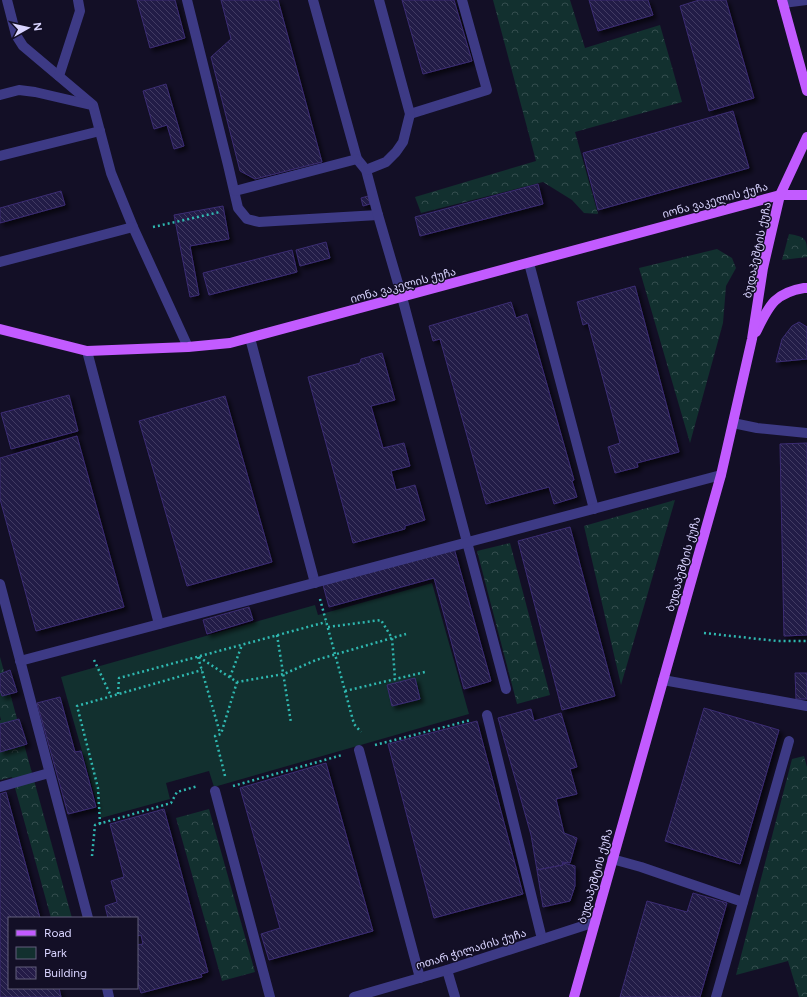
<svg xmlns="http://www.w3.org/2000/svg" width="807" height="997" font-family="Figtree,'Noto Sans Georgian',sans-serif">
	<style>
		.green { fill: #12302f }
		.forest { fill: url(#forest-crowns) }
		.building { fill: url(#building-back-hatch); stroke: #3b2d73; filter: url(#shadow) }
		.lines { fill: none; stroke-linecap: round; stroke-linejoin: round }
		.path { stroke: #2fb8b0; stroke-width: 2.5; stroke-dasharray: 2 3; stroke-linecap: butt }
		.minor { stroke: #3d3a85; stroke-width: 10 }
		.major { stroke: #c25bff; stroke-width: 10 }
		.labels { text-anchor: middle; stroke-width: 3; stroke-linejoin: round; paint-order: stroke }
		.street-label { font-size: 11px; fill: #d9d4ff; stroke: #130f26 }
	</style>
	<defs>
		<pattern id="forest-crowns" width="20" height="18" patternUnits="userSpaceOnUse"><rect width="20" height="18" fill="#12302f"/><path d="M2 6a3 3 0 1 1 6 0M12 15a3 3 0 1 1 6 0" fill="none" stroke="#344d4e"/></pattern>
		<pattern id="building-back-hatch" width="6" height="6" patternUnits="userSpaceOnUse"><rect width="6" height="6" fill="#241b47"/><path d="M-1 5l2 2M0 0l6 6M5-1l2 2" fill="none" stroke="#433b63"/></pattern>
		<filter id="shadow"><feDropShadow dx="3.5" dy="3.5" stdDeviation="2" flood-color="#0009"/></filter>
	</defs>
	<rect width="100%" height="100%" fill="#130f26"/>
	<polygon class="green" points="432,583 469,714 214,787 209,771 166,783 170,799 101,818 61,677 315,605 318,615"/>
	<g class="forest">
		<polygon points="493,0 570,0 585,48 660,25 682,102 575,132 598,214 584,213 572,200 543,182 421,213 415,197 536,161"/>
		<path d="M789 234C807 237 807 239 807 257L782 260Z"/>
		<polygon points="717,249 732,258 736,268 726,286 723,323 690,443 639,268"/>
		<polygon points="675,500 621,685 584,526"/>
		<polygon points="510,543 550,695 517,704 477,551"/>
		<polygon points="0,657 72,918 51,918 12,777 0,780 0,720 1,720 0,716"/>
		<polygon points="804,756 807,767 807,997 799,997 788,961 736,975 792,759"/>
		<polygon points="209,809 255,972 222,981 176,818"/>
	</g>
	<g class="building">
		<polygon points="137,0 175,0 185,38 150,48"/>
		<polygon points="221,0 278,0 322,162 255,179 240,171 211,57 231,39"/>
		<polygon points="402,0 454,0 472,61 423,74"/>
		<polygon points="589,0 648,0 653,15 598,31"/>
		<polygon points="699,0 726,0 754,98 709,111 680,6"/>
		<polygon points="166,84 184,146 174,149 167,125 154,129 143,91"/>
		<polygon points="733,111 749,168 598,210 583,153"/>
		<polygon points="538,184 543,204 420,236 415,217"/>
		<polygon points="61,191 65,205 0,223 0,208"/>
		<polygon points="368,196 370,204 363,206 361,198"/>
		<polygon points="223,206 229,239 190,246 199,295 190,297 174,215"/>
		<polygon points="326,242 330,258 300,266 296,250"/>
		<polygon points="292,250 297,272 209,295 203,273"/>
		<polygon points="635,286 679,452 637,463 638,467 615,473 608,447 620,443 588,323 583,325 577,302"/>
		<polygon points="511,302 516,318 527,314 574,480 572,481 577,497 554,504 549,487 486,504 440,339 433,341 429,326"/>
		<polygon points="799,322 807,327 807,359 776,362 782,339 792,326"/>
		<polygon points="382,353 395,400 371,406 383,448 404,443 410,466 391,471 396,490 415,485 425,520 405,526 405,529 353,543 308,377 360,363 361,359"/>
		<polygon points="69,395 78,431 11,449 1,413"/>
		<polygon points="225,396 272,562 187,586 139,421"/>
		<polygon points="77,436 124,607 36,631 0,499 0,458"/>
		<polygon points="807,443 807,635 784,636 780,444"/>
		<polygon points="570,527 615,696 562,710 518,541"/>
		<polygon points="454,548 491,681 464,689 434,578 329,607 323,585"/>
		<polygon points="249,607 253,620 207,634 203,620"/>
		<polygon points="10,670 17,692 2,696 0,690 0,674"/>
		<polygon points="795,673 807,673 807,699 796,699"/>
		<polygon points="415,678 420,699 392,706 387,685"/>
		<polygon points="60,697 75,752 81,751 96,807 68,814 37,703"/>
		<polygon points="704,708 779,730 740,864 665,841"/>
		<polygon points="531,709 534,721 561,713 577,767 570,769 577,794 556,799 564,833 577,838 570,863 562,862 563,865 537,870 531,835 498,718"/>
		<polygon points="19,719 27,744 0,752 0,724"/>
		<polygon points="477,721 523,894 434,918 388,744"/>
		<polygon points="326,763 373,931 269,960 261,934 280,928 240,788"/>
		<polygon points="6,792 40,918 9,918 9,988 59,988 61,997 0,997 0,794"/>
		<polygon points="164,809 208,972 201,974 202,977 141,993 137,980 137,945 143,944 141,935 137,936 137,918 108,918 105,906 117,902 111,881 124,877 110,824"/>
		<polygon points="563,863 575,866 575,886 570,901 543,907 537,870 563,865"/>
		<polygon points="693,893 727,903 700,997 620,997 647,901 687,912"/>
	</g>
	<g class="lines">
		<g class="path">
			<polyline points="153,227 220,212"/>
			<polyline points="320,599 354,724 361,732"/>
			<polyline points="328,627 381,620 392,638 395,679"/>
			<polyline points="704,633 777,641 807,641"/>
			<polyline points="277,635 291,723"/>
			<polyline points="198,657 220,733"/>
			<polyline points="199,657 237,682 284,674 316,660 406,634"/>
			<polyline points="94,660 111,696"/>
			<polyline points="230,677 242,645"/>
			<polyline points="345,691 425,672"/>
			<polyline points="118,694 119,678 326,622"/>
			<polyline points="375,745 471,720"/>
			<polyline points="225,776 215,736 221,734 237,682"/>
			<polyline points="233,786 342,755"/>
			<polyline points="100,824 98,788 77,706 202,670"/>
			<polyline points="92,856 95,825 171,803 177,792 198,786"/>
		</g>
		<g class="minor">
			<polyline points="7,0 16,35 23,46 93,105 111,173 133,227 188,347"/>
			<polyline points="187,0 228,165 238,208 247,219 259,222 275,221 378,215"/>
			<polyline points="313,0 357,159 366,170 378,215 402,297 506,689"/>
			<polyline points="783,3 807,0"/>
			<polyline points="59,76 80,11 78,0"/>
			<polyline points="0,95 19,90 35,92 91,105"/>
			<polyline points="410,114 487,90 462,0"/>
			<polyline points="0,156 100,131"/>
			<polyline points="366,170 386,162 396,152 403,142 410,114 379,0"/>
			<polyline points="235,191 357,159"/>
			<polyline points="0,262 133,227"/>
			<polyline points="529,263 594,509"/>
			<polyline points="250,338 315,583"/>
			<polyline points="87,351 159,624"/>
			<polyline points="733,423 757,428 807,433"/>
			<polyline points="0,584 88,918"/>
			<polyline points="20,661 721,475"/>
			<polyline points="663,680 807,706"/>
			<polyline points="487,715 542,939"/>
			<polyline points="359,750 420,978"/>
			<polyline points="0,787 49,773"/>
			<polyline points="215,791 270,997"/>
			<polyline points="612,859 641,867 743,902"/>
			<polyline points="447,970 455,997"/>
			<polyline points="107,988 109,997"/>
			<polyline points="354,997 447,970 595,922"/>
			<polyline points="716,997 789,741"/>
		</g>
		<g class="major">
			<polyline points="782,0 807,91"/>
			<polyline points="0,329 87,351 188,347 230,343 780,195 807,195"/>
			<path d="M756 332C769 306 774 293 804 288H807"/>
			<polyline points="574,997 721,475 752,339 763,268 780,195 807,137"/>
		</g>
	</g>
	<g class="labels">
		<g class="street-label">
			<text transform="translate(715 200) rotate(-15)" y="4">იონა ვაკელის ქუჩა</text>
			<text transform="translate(757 250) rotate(-78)" y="4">ბუდაპეშტის ქუჩა</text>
			<text transform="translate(403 285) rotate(-15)" y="4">იონა ვაკელის ქუჩა</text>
			<text transform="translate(683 564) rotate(-74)" y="4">ბუდაპეშტის ქუჩა</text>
			<text transform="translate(595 876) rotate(-74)" y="4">ბუდაპეშტის ქუჩა</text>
			<text transform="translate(471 949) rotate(-17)" y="4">ოთარ ჭილაძის ქუჩა</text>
		</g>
	</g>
	<rect x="8" y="917" width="130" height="72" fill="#130f26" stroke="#625e7d"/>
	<rect x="16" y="930" width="20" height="6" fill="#c25bff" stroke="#625e7d"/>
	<text x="44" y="937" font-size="12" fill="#d9d4ff">Road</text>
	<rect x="16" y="947" width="20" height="12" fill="#12302f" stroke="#625e7d"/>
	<text x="44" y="957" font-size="12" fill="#d9d4ff">Park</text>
	<rect x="16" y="967" width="20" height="12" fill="url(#building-back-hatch)" stroke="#625e7d"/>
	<text x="44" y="977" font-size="12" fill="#d9d4ff">Building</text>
	<g transform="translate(28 28) rotate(82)" stroke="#130f26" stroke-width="3" paint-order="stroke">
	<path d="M0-3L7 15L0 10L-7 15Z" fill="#d9d4ff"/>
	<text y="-6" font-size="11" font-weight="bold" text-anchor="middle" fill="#d9d4ff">N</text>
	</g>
</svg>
